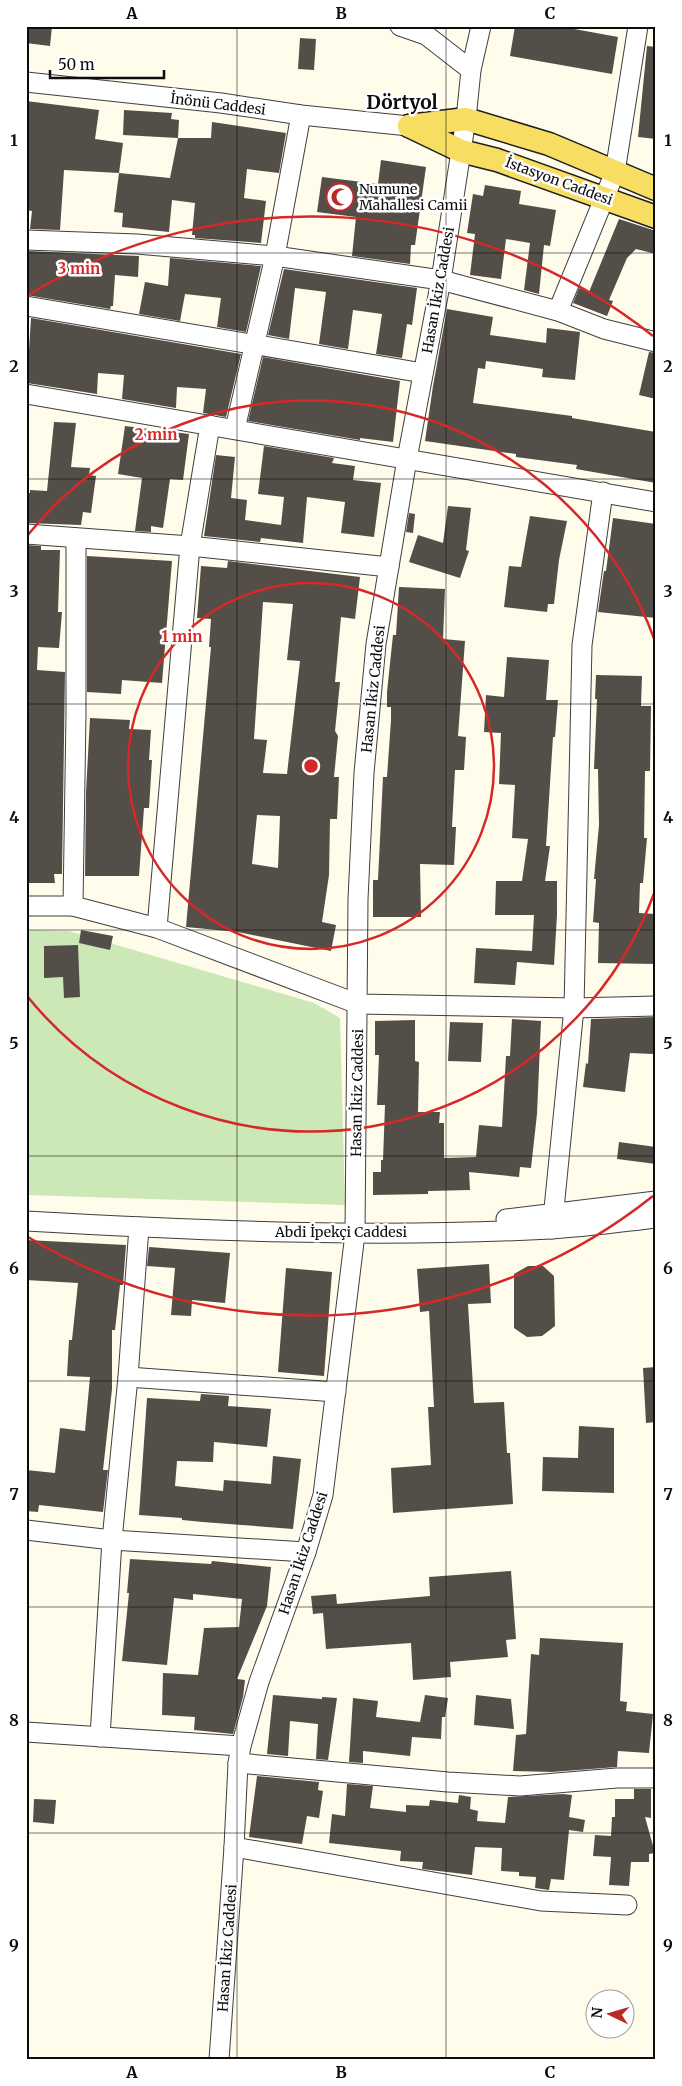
<svg xmlns="http://www.w3.org/2000/svg" width="682" height="2086" font-family="Merriweather,serif">
	<style>
		.green { fill: #cce8b6 }
		.building { fill: #544e48; fill-rule: evenodd }
		.lines { fill: none; stroke-linecap: round; stroke-linejoin: round }
		.minor-casing { stroke: #3f3f3f; stroke-width: 21 }
		.major-casing { stroke: #1d1d1d; stroke-width: 25 }
		.minor { stroke: #fff; stroke-width: 19 }
		.major { stroke: #f7de63; stroke-width: 22 }
		.grid { fill: none; stroke: #0c0c0c; stroke-width: 1; stroke-opacity: 0.55 }
		.ring { fill: none; stroke: #d62828; stroke-width: 2.5 }
		.labels { text-anchor: middle; stroke-width: 5; stroke-linejoin: round; paint-order: stroke }
		.street-label { font-size: 14px; fill: #0c0c0c; stroke: #fff }
		.poi-label { font-size: 14px; fill: #0c0c0c; stroke: #fff; text-anchor: start }
		.district-label { font-size: 19px; font-weight: bold; fill: #0c0c0c; stroke: #fff }
		.centre { fill: #d62828; stroke: #fff; stroke-width: 2.5 }
		.ring-label { font-size: 15px; text-anchor: middle; font-weight: bold; fill: #d62828; stroke: #fff; stroke-width: 5; stroke-linejoin: round; paint-order: stroke }
		.neatline { fill: none; stroke: #0c0c0c; stroke-width: 2 }
		.grid-label { font-size: 16px; text-anchor: middle; font-weight: bold; fill: #0c0c0c }
	</style>
	<rect width="100%" height="100%" fill="#fffceb"/>
	<polygon class="green" points="26,930 69,931 314,1003 340,1018 345,1205 26,1195"/>
	<g class="building">
		<polygon points="26,26 52,26 50,46 26,43"/>
		<polygon points="515,26 558,26 618,37 612,74 510,56"/>
		<polygon points="300,38 316,39 314,70 298,69"/>
		<polygon points="647,46 656,47 656,139 638,137"/>
		<polygon points="26,101 99,110 95,139 123,143 119,173 64,170 60,230 30,229 32,211 26,210"/>
		<polygon points="124,110 172,113 171,119 179,120 178,138 123,135"/>
		<polygon points="212,122 286,133 279,173 247,169 244,198 266,201 261,243 195,238 195,235 192,235 195,203 172,200 169,232 122,227 123,213 114,212 119,173 170,178 178,138 211,138"/>
		<polygon points="381,160 426,167 415,245 411,245 410,264 352,256 356,217 317,212 322,177 378,184"/>
		<polygon points="485,185 521,191 519,204 556,210 550,246 544,245 539,294 524,290 530,243 506,239 501,279 470,275 475,234 467,233 473,194 483,196"/>
		<polygon points="619,219 656,231 656,254 636,249 627,258 609,300 613,301 607,316 573,303 579,288 589,292"/>
		<polygon points="28,251 139,256 138,277 115,275 113,306 111,306 110,309 26,295"/>
		<polygon points="170,258 261,266 246,332 217,327 221,298 185,294 180,321 139,314 145,282 168,286"/>
		<polygon points="284,269 417,288 412,325 407,324 402,358 376,354 382,314 353,310 348,349 319,344 326,292 295,288 289,339 268,335"/>
		<polygon points="447,309 493,317 490,335 546,343 547,328 580,332 575,380 542,377 543,369 486,361 485,369 478,368 473,403 572,416 572,418 656,432 656,483 576,469 577,465 516,457 516,454 425,441 433,386"/>
		<polygon points="31,318 241,354 226,417 203,413 206,389 177,387 176,408 122,399 124,375 98,373 97,394 27,383"/>
		<polygon points="649,352 656,353 656,399 639,395"/>
		<polygon points="263,357 400,381 393,442 360,438 360,440 248,421"/>
		<polygon points="54,422 76,423 71,467 90,468 89,475 96,476 91,513 83,512 81,525 26,523 26,492 30,493 30,490 47,491"/>
		<polygon points="125,426 189,434 183,480 170,479 163,528 151,526 151,532 135,531 142,478 118,474"/>
		<polygon points="264,446 334,458 332,463 355,466 353,480 381,483 374,537 341,533 345,502 307,497 303,543 261,538 260,542 204,536 216,455 235,457 231,498 247,500 245,520 281,525 284,497 258,494"/>
		<polygon points="448,506 471,508 466,550 469,551 460,578 409,562 418,535 443,543"/>
		<polygon points="409,513 415,514 413,533 406,532"/>
		<polygon points="530,516 567,521 559,560 554,604 548,604 547,612 504,607 509,566 521,567"/>
		<polygon points="613,518 656,524 656,618 598,612 604,571 606,571"/>
		<polygon points="26,545 41,546 41,550 60,550 58,612 62,612 59,648 38,647 37,670 65,672 62,874 54,874 55,883 26,883"/>
		<polygon points="87,556 172,561 162,683 122,680 121,694 87,692"/>
		<path d="M228 561 360 577 355 619 341 617 335 682H340L335 731 338 736 334 777H339L337 819H330L329 875 322 922 336 925 331 951 238 932 186 927 211 647H209L211 619 197 618 201 566 227 568ZM263 602 293 604 287 660 300 661 287 774 263 773 267 740 254 739ZM257 815 280 816 278 868 252 864Z"/>
		<polygon points="399,587 445,589 443,639 465,641 458,736 466,737 464,770 455,770 452,827 456,827 454,865 420,864 421,917 373,917 373,880 378,880 383,777 387,777 391,720 391,707 387,707 387,692 393,635 396,635"/>
		<polygon points="507,657 549,660 546,700 558,700 555,737 553,737 546,846 550,846 545,881 557,881 557,915 554,965 517,962 515,985 474,983 476,948 532,951 534,915 495,915 496,881 522,881 528,839 512,838 515,785 499,784 501,733 484,732 486,695 504,697"/>
		<polygon points="596,675 642,676 641,706 651,706 650,771 645,771 644,838 647,838 643,883 640,883 639,913 656,914 656,964 598,963 599,923 593,922 596,879 594,879 599,825 598,769 594,769 597,699 595,699"/>
		<polygon points="90,718 130,720 129,729 151,730 149,760 152,760 149,808 144,808 139,876 85,876 86,792"/>
		<polygon points="81,930 113,936 110,950 79,943"/>
		<polygon points="78,945 80,997 64,998 63,977 44,978 44,946"/>
		<polygon points="654,1017 653,1054 630,1053 625,1092 583,1087 586,1063 588,1064 591,1019"/>
		<polygon points="512,1019 541,1021 537,1114 531,1168 520,1167 519,1177 469,1172 470,1190 428,1191 428,1194 373,1195 373,1172 381,1172 381,1160 383,1160 385,1105 377,1105 379,1055 375,1055 375,1021 415,1020 415,1061 419,1062 418,1112 440,1112 439,1123 444,1123 444,1158 476,1157 479,1125 502,1127 506,1056 510,1056"/>
		<polygon points="450,1022 483,1023 481,1062 448,1061"/>
		<polygon points="619,1142 656,1147 656,1164 617,1159"/>
		<polygon points="26,1240 126,1245 123,1285 120,1285 115,1330 112,1330 112,1389 103,1470 108,1470 103,1512 39,1505 38,1512 26,1511 26,1470 55,1473 60,1428 85,1431 90,1377 67,1376 69,1340 72,1340 78,1283 26,1280"/>
		<polygon points="149,1247 230,1253 225,1303 192,1300 191,1316 171,1315 175,1268 147,1266"/>
		<polygon points="489,1264 491,1303 468,1304 474,1403 504,1402 507,1453 510,1453 513,1504 393,1513 391,1468 431,1465 428,1407 434,1407 429,1311 420,1312 417,1269"/>
		<polygon points="528,1266 543,1266 554,1276 555,1326 542,1336 527,1337 514,1328 514,1274"/>
		<polygon points="286,1268 332,1272 324,1376 278,1372"/>
		<polygon points="656,1367 656,1422 646,1423 643,1368"/>
		<polygon points="201,1394 229,1396 228,1406 271,1409 267,1447 214,1442 213,1462 177,1461 175,1486 223,1491 224,1480 271,1484 273,1456 301,1459 293,1529 203,1522 182,1520 182,1518 139,1515 147,1398 200,1401"/>
		<polygon points="579,1426 614,1428 614,1493 542,1491 543,1457 578,1458"/>
		<polygon points="130,1559 211,1564 212,1561 271,1567 267,1606 237,1679 245,1680 243,1697 233,1734 194,1730 195,1717 162,1715 163,1673 198,1675 204,1628 239,1627 242,1599 193,1594 193,1600 174,1598 167,1665 122,1661 129,1593 127,1593"/>
		<polygon points="511,1571 516,1639 506,1640 508,1657 450,1662 451,1677 413,1680 411,1643 326,1649 323,1613 313,1614 311,1596 336,1594 337,1604 430,1596 429,1577"/>
		<polygon points="540,1638 623,1643 620,1701 627,1702 626,1711 653,1714 649,1753 618,1751 617,1767 552,1772 513,1771 516,1735 526,1734 531,1654 539,1655"/>
		<polygon points="273,1695 322,1699 322,1697 337,1698 328,1760 316,1759 318,1724 290,1721 288,1756 267,1754"/>
		<polygon points="425,1695 448,1698 445,1717 442,1717 441,1739 412,1737 410,1756 363,1751 363,1763 349,1762 353,1698 378,1701 376,1717 420,1722"/>
		<polygon points="476,1695 511,1699 514,1729 474,1725"/>
		<polygon points="257,1776 319,1782 318,1790 323,1791 319,1818 307,1816 302,1844 249,1837"/>
		<polygon points="347,1784 373,1786 370,1808 406,1812 406,1805 429,1806 430,1800 458,1803 459,1795 471,1797 470,1809 478,1811 477,1821 505,1823 508,1797 563,1794 572,1795 569,1817 585,1820 583,1832 569,1830 564,1880 551,1879 549,1890 535,1888 536,1877 519,1876 519,1872 501,1871 502,1848 475,1847 472,1875 422,1869 423,1862 400,1861 401,1851 329,1843 332,1814 345,1816"/>
		<polygon points="634,1789 651,1789 651,1818 645,1817 655,1853 649,1854 649,1862 631,1862 629,1886 609,1885 611,1857 593,1856 595,1835 611,1836 612,1817 615,1817 615,1799 634,1799"/>
		<polygon points="34,1799 56,1800 54,1824 33,1822"/>
	</g>
	<g class="lines">
		<g class="minor-casing">
			<g id="minor">
				<polyline points="400,26 426,35 471,70"/>
				<polyline points="26,82 221,103 301,115 409,126"/>
				<polyline points="26,240 137,244 275,256 441,280 558,311 604,329 656,342"/>
				<polyline points="26,306 423,373"/>
				<polyline points="558,311 615,172 638,26"/>
				<polyline points="26,394 656,502"/>
				<polyline points="235,429 275,256 301,115"/>
				<polyline points="26,534 190,546 389,567"/>
				<polyline points="26,906 73,906 157,928 358,1004 574,1008 656,1006"/>
				<polyline points="73,906 76,714 76,538"/>
				<polyline points="157,928 190,546 210,425"/>
				<polyline points="506,1219 656,1201"/>
				<path d="M26 1221C201 1231 376 1238 551 1229 586 1227 621 1222 656 1218"/>
				<polyline points="552,1229 574,1008 582,645 603,492"/>
				<polyline points="128,1377 336,1392"/>
				<polyline points="26,1530 112,1540 306,1552"/>
				<polyline points="26,1732 241,1746"/>
				<polyline points="100,1737 112,1540 128,1377 139,1227"/>
				<polyline points="238,1763 448,1782 520,1786 617,1778 656,1778"/>
				<polyline points="234,1847 541,1901 627,1905"/>
				<polyline points="219,2060 234,1847 238,1763 241,1746 259,1682 306,1552 323,1495 355,1234 358,899 364,773 376,644 407,459 441,280 466,119 471,70 481,26"/>
			</g>
		</g>
		<g class="major-casing">
			<g id="major">
				<polyline points="409,126 461,151 497,160 656,217"/>
				<polyline points="409,126 466,119 549,144 656,189"/>
			</g>
		</g>
		<use href="#minor" class="minor"/>
		<use href="#major" class="major"/>
	</g>
	<path class="grid" d="M237 26V2060M446 26V2060M26 253H656M26 479H656M26 704H656M26 930H656M26 1156H656M26 1381H656M26 1607H656M26 1833H656"/>
	<g class="ring">
		<circle cx="311" cy="766" r="183"/>
		<path d="M655 891A366 366 0 0 1 27 996M27 536A366 366 0 0 1 655 641"/>
		<path d="M653 1196A549 549 0 0 1 28 1237M28 295A549 549 0 0 1 653 336"/>
	</g>
	<defs>
		<g id="mosque-ring" transform="scale(1.4375)"><circle r="9.5" fill="#fff" stroke="#ba2a26" stroke-width="1.5"/><path d="M3.5-4.9A6 6 0 1 0 3.5 4.9A5 5 0 1 1 3.5-4.9Z" fill="#ba2a26"/></g>
	</defs>
	<g fill-rule="evenodd">
		<use href="#mosque-ring" x="340" y="197"/>
	</g>
	<g class="labels">
		<g class="street-label">
			<text transform="translate(218 104) rotate(7)" y="5">İnönü Caddesi</text>
			<text transform="translate(559 181) rotate(20)" y="5">İstasyon Caddesi</text>
			<text transform="translate(438 290) rotate(-80)" y="5">Hasan İkiz Caddesi</text>
			<text transform="translate(373 689) rotate(-84)" y="5">Hasan İkiz Caddesi</text>
			<text transform="translate(357 1093) rotate(-89)" y="5">Hasan İkiz Caddesi</text>
			<text x="341" y="1237">Abdi İpekçi Caddesi</text>
			<text transform="translate(303 1553) rotate(-72)" y="5">Hasan İkiz Caddesi</text>
			<text transform="translate(227 1948) rotate(-86)" y="5">Hasan İkiz Caddesi</text>
		</g>
		<g class="poi-label">
			<text x="359" y="194">Numune<tspan x="359" dy="16">Mahallesi Camii</tspan></text>
		</g>
		<g class="district-label">
			<text x="402" y="109">Dörtyol</text>
		</g>
	</g>
	<circle cx="311" cy="766" r="8" class="centre"/>
	<g class="ring-label">
		<text x="79" y="274">3 min</text>
		<text x="156" y="440">2 min</text>
		<text x="182" y="642">1 min</text>
	</g>
	<rect width="682" height="2086" fill="none" stroke="#ffffff" stroke-width="55"/>
	<g transform="translate(610 2014) rotate(275)"><circle r="24" fill="#ffffff" stroke="#9e9e9e"/>
	<path d="M0-4L9 19L0 12L-9 19Z" fill="#ba2a26"/>
	<text y="-8" font-size="14" font-weight="bold" text-anchor="middle" fill="#0c0c0c">N</text>
	</g>
	<path d="M50 70v8h114v-8" fill="none" stroke="#0c0c0c" stroke-width="2.5"/>
	<text x="58" y="70" font-size="15" fill="#0c0c0c" stroke="#ffffff" stroke-width="4" paint-order="stroke">50 m</text>
	<rect x="28" y="28" width="626" height="2030" class="neatline"/>
	<g class="grid-label">
		<text x="132" y="19">A</text>
		<text x="341" y="19">B</text>
		<text x="550" y="19">C</text>
		<text x="14" y="146">1</text>
		<text x="668" y="146">1</text>
		<text x="14" y="372">2</text>
		<text x="668" y="372">2</text>
		<text x="14" y="597">3</text>
		<text x="668" y="597">3</text>
		<text x="14" y="823">4</text>
		<text x="668" y="823">4</text>
		<text x="14" y="1049">5</text>
		<text x="668" y="1049">5</text>
		<text x="14" y="1274">6</text>
		<text x="668" y="1274">6</text>
		<text x="14" y="1500">7</text>
		<text x="668" y="1500">7</text>
		<text x="14" y="1726">8</text>
		<text x="668" y="1726">8</text>
		<text x="14" y="1951">9</text>
		<text x="668" y="1951">9</text>
		<text x="132" y="2078">A</text>
		<text x="341" y="2078">B</text>
		<text x="550" y="2078">C</text>
	</g>
</svg>
